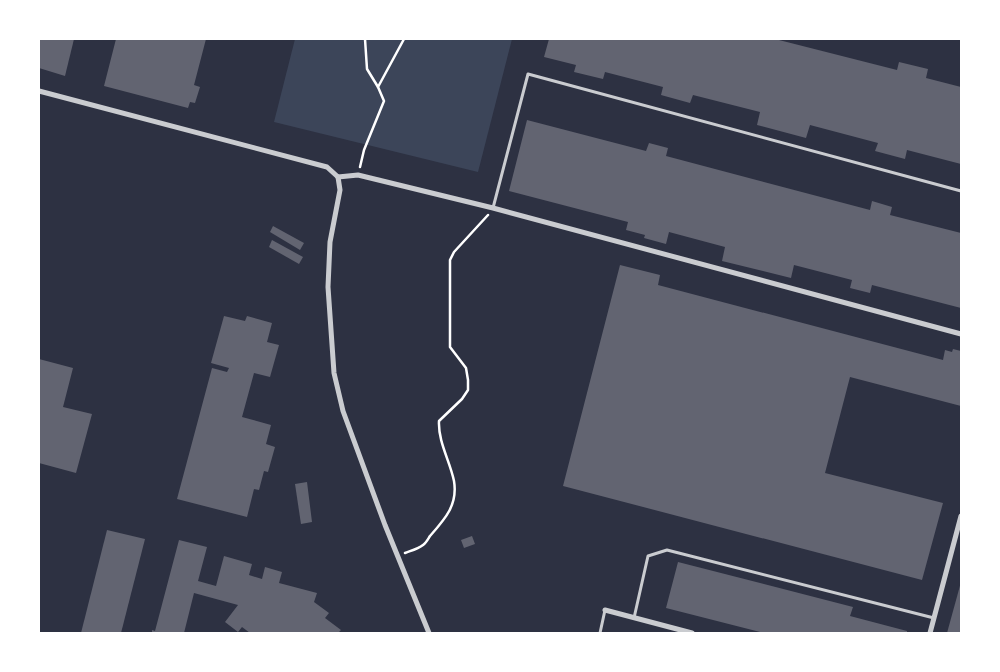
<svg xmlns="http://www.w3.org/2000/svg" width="1000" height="672" font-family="'Varela Round',sans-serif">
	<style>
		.green { fill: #3c4559 }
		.building { fill: #626471 }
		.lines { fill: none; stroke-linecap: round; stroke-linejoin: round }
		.path { stroke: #fff; stroke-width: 2.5 }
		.service { stroke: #caccd0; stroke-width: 3 }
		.minor { stroke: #caccd0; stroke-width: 5 }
	</style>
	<rect width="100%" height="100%" fill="#2d3142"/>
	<polygon class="green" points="295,39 512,39 478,172 274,122"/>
	<g class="building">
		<polygon points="39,39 74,39 65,76 39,68"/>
		<polygon points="116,39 206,39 194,85 200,87 195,103 190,102 188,108 104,86"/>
		<polygon points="549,39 775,39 897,70 899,62 928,69 926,78 961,87 961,164 907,150 905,159 875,151 878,143 810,125 806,138 757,125 760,112 693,95 690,103 661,95 663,87 605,72 603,79 574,72 576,65 544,57"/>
		<polygon points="527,120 646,151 649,143 668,148 666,156 870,210 872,201 892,207 890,215 961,233 961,308 872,285 870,293 850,288 852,280 794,265 791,278 722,261 725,247 669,232 666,244 644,238 645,235 626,230 628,222 509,191"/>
		<polygon points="273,226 304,243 300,250 270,232"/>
		<polygon points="272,240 303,257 299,264 269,247"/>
		<polygon points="620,265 660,275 658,285 943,360 945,350 952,352 953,349 961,351 961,406 850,377 825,473 943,503 922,580 563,486"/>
		<polygon points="224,316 245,321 247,316 272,323 267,342 279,345 270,377 254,373 242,417 271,425 266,444 275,447 268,472 264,471 259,490 254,489 247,517 177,499 212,368 227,372 229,368 211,363"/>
		<polygon points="39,359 73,368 63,407 92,414 76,473 39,463"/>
		<polygon points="307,482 312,522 301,524 295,484"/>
		<polygon points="107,530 145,539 121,633 81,633"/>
		<polygon points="472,536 475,544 464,548 461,540"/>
		<polygon points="179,540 207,547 198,581 216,586 224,556 252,564 249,575 262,579 265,567 282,572 279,583 317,593 314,602 329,613 325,618 341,630 338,633 250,633 242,627 238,632 225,622 238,605 194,593 184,633 152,633 152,630 155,631"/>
		<polygon points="678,562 853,607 850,616 907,631 907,633 764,633 666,608"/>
		<polygon points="961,582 961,633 947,633"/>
	</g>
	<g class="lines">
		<g class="path">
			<polyline points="365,39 367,69 378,87"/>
			<polyline points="360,167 364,150 384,101 378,87 404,39"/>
			<path d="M405 553C410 551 418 549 423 545 426 543 428 539 430 536 445 519 458 505 454 481 450 461 438 442 439 421L462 399 468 390V380L466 368 450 347V260L454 252 488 215"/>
		</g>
		<g class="service">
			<polyline points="493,208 528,74 961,191"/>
			<polyline points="634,618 648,556 667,550 934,618"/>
			<polyline points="600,633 605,610"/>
		</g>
		<g class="minor">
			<polyline points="39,91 327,167 338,177"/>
			<polyline points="338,177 358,175 493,208 961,334"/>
			<polyline points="338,177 340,190 330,242 328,287 334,373 343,411 385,525 429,633"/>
			<polyline points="605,610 692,633"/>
			<polyline points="930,633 961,516"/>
		</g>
	</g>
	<rect width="1000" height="672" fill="none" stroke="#ffffff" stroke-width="80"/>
</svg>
